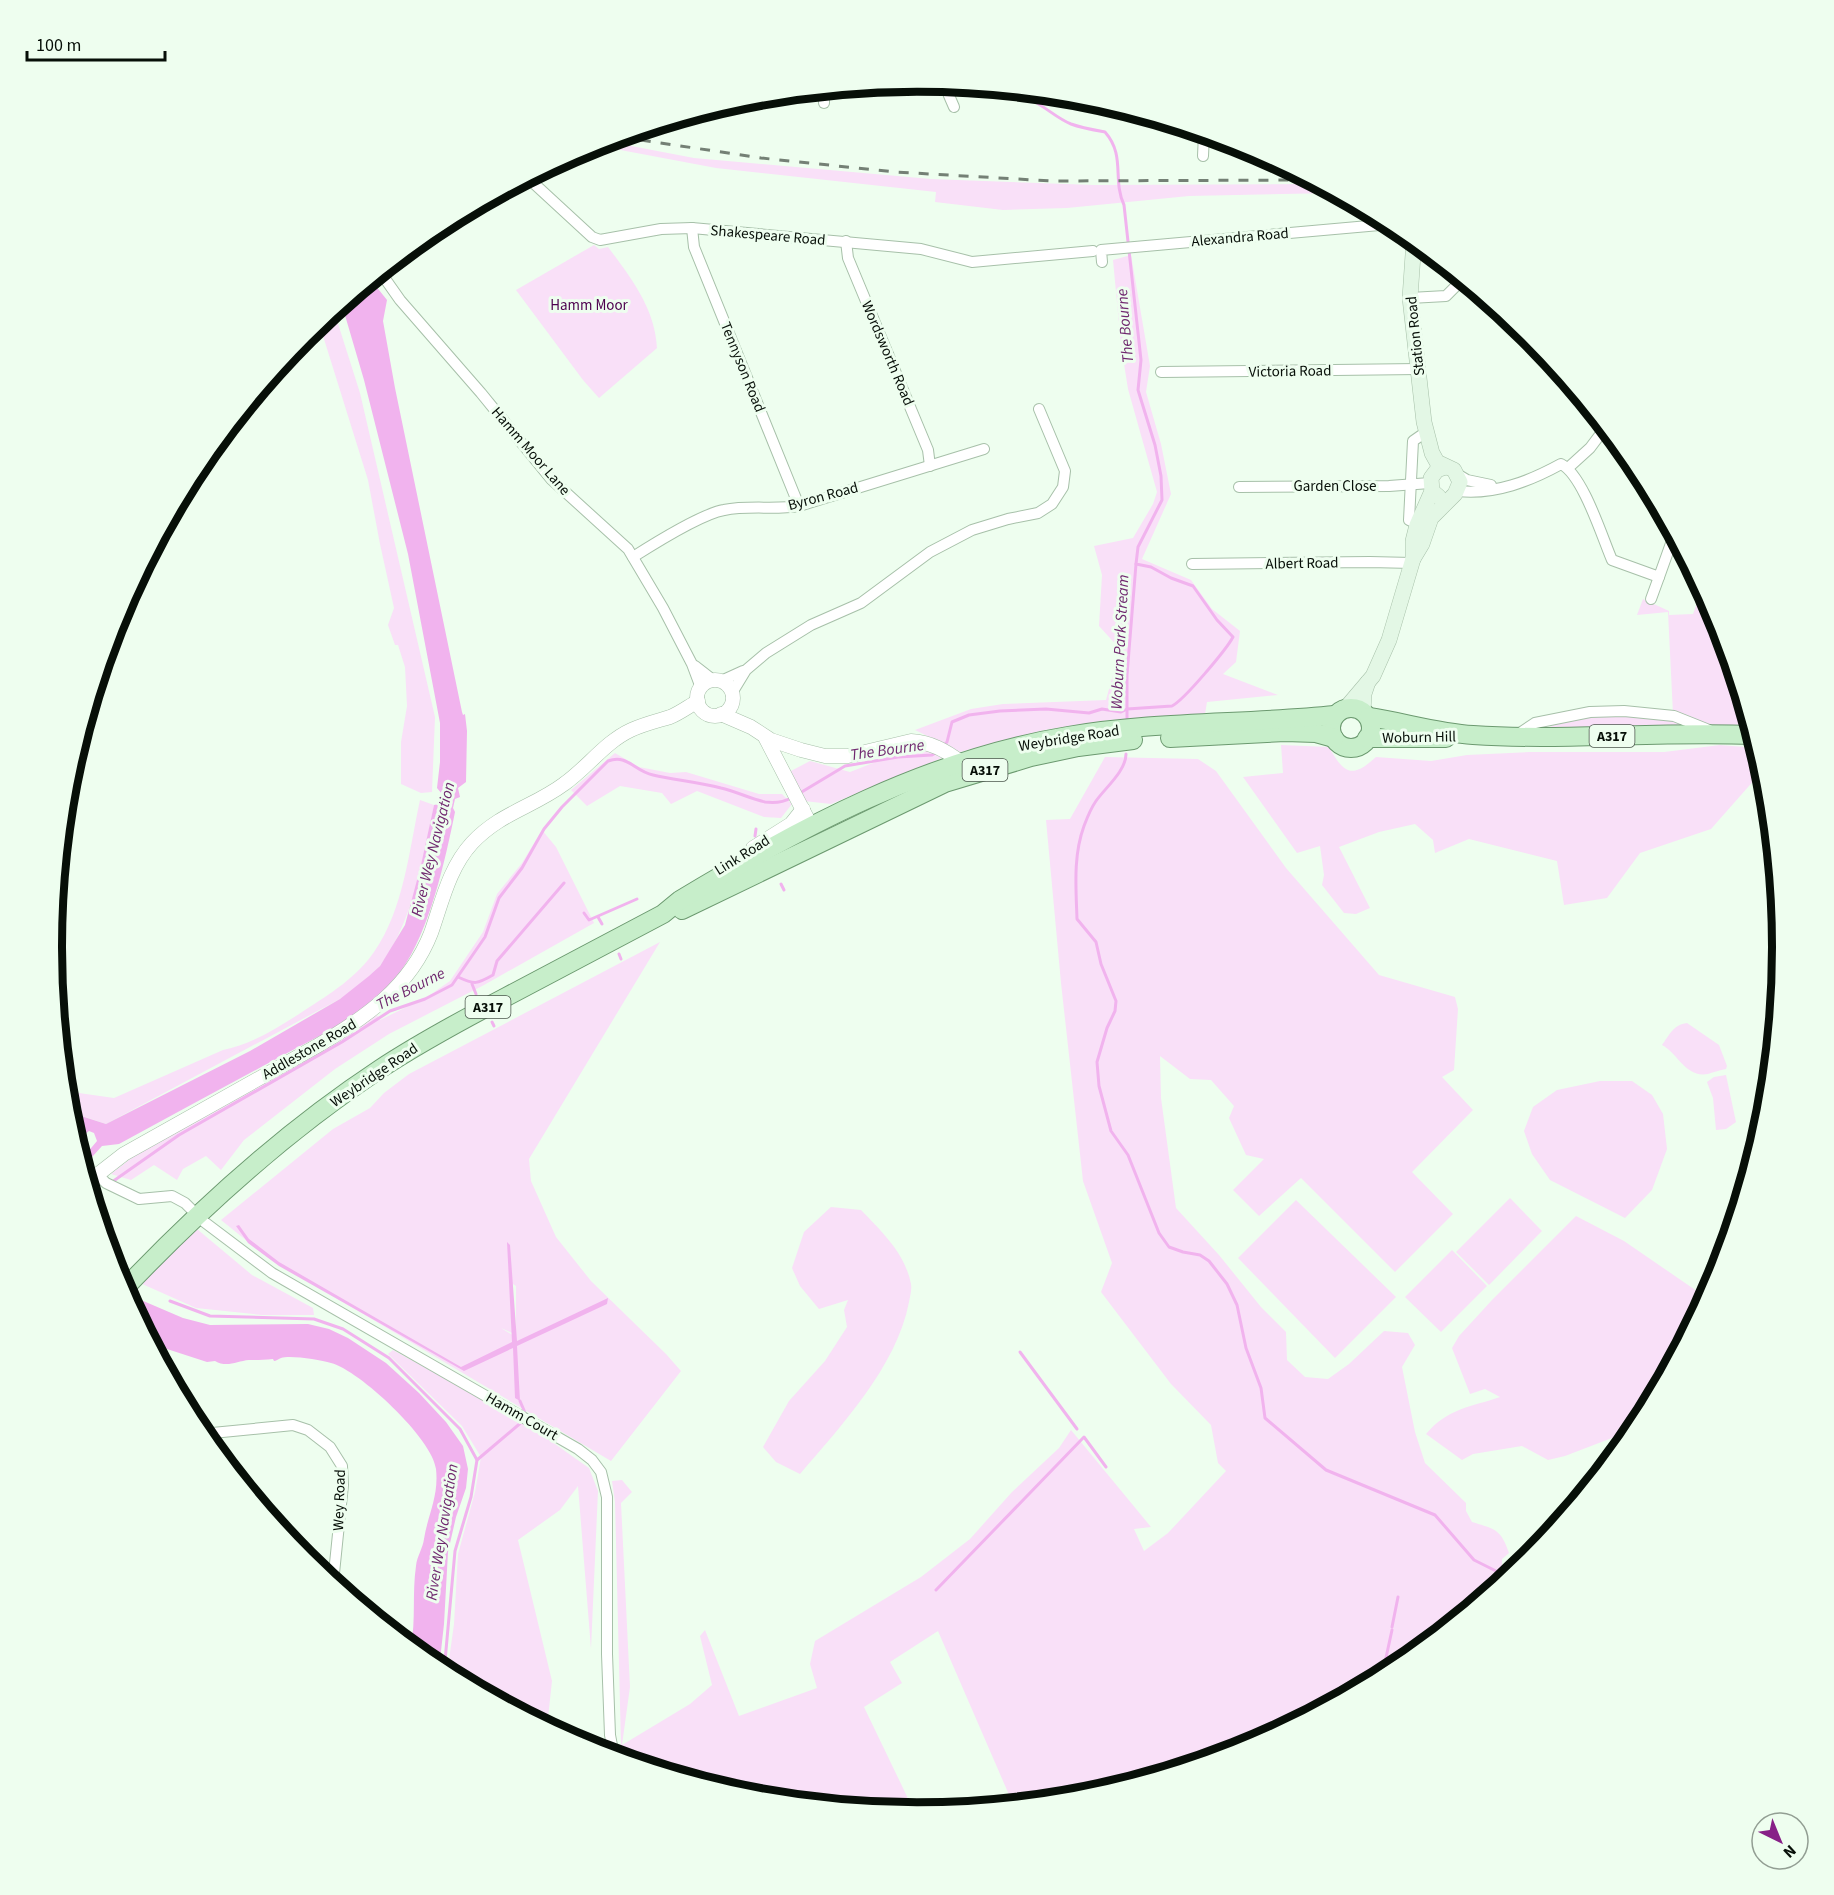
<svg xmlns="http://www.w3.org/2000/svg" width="1834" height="1895" font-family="'Source Sans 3',sans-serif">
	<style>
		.green { fill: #f9e0f8; fill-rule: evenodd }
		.water { fill: #f1b3ee }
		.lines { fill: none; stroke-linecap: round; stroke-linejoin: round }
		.stream { stroke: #f1b3ee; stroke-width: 3 }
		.minor-casing { stroke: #a7c0a9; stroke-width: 12 }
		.tertiary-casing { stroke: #a7c0a9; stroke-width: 15 }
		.secondary-casing { stroke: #a7c0a9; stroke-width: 16 }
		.primary-casing { stroke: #6b996f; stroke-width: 20 }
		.minor { stroke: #fff; stroke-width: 10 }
		.tertiary { stroke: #fff; stroke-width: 14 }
		.secondary { stroke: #e3f7e5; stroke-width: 15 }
		.primary { stroke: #c7eeca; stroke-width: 18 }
		.rail { stroke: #748075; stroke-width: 3; stroke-dasharray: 10 10; stroke-linecap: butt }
		.labels { text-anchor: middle; stroke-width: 6; stroke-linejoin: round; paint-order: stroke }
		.shield { fill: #eefeef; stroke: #4c574d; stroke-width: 1.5 }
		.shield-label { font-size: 14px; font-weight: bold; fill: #070f08 }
		.street-label { font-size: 15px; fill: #070f08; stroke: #eefeef }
		.park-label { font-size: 15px; fill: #4d014e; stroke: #eefeef }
		.water-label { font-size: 16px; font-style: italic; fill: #70296f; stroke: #eefeef }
		.rim { fill: none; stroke: #070f08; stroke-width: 8 }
	</style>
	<rect width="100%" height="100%" fill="#eefeef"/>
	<g class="green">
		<polygon points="605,141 694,158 931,179 1094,185 1316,184 1334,193 1189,196 1067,208 1003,210 935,202 936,192 716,168 594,145"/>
		<path d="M594 245 599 249 608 247C631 278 655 308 657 348L599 398 583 380 516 290Z"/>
		<polygon points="1131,255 1150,366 1146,392 1161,444 1171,494 1142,559 1191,580 1212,609 1240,631 1236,662 1223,674 1278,695 1207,702 1205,714 1109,720 1044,730 960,752 915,730 971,709 1003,704 1106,700 1120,649 1099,626 1102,575 1094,546 1133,538 1153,504 1157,492 1128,389 1121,345 1113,260"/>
		<polygon points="334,311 360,393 435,717 432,792 421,793 401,784 401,742 407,706 405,667 398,645 395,645 388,625 394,608 380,544 368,480 319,323"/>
		<path d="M1702 589 1717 616 1751 726 1713 725 1556 734 1550 727C1569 712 1647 715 1673 714L1668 612 1637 615 1643 599 1669 611V615L1693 614Z"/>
		<path d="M1281 745 1329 747C1344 774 1352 779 1376 757L1431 761 1467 755 1530 752H1664L1720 745 1757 748 1764 769 1711 829 1640 853 1607 898 1564 905 1557 861 1469 839 1435 853 1433 840 1415 824 1379 832 1339 847 1370 908 1356 914 1344 913 1322 885 1324 875 1320 846 1297 853 1243 777 1283 773Z"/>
		<polygon points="923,748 942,758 831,804 804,801 789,772 810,761 850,772 906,750"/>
		<polygon points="615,753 639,767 670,773 686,772 759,794 782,794 792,804 781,818 764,817 697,791 671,804 662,793 620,786 587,806 571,790"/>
		<path d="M1105 757 1198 759 1216 771 1286 868 1379 975 1455 997 1458 1009 1454 1070 1442 1077 1473 1110 1412 1172 1453 1214 1395 1272 1301 1178 1259 1216 1233 1190 1264 1159 1246 1155 1229 1118 1234 1106 1211 1080 1190 1079 1160 1056 1161 1098 1176 1208 1219 1255 1261 1307 1286 1332 1287 1360 1305 1377 1328 1379 1349 1364 1384 1331 1408 1333 1415 1345 1402 1367 1415 1432 1425 1463 1466 1503V1511L1472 1522C1495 1529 1501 1529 1509 1553L1502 1559V1565L1510 1576 1398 1668 1248 1748 1086 1797 1013 1804 938 1631 890 1662 902 1683 864 1707 915 1813 748 1797 625 1759 621 1745 615 1502 612 1481 622 1480 632 1492 621 1503 630 1687 622 1745 690 1704 712 1685 700 1636 705 1630 739 1716 817 1688 810 1664 815 1641 921 1577 970 1539 1012 1492 1059 1448 1071 1430 1151 1527 1134 1529 1144 1551 1168 1533 1226 1471 1218 1463 1211 1425 1171 1384 1101 1292 1112 1263 1083 1181 1061 983 1046 820 1070 819Z"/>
		<path d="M420 800 434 805C421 865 411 941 363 984 357 990 348 994 340 999L106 1124 85 1117 72 1131 68 1116 65 1091 114 1098 223 1050C251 1045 281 1026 305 1010 330 994 357 977 374 952 404 909 409 850 420 800Z"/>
		<polygon points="542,830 556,847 594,923 484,985 389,1034 335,1069 244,1140 221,1170 206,1156 183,1169 177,1180 154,1165 131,1180 111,1174 134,1156 329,1046 377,1015 380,1020 427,997 450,981 483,932 497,894 522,863"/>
		<path d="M660 942 529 1159 531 1181 556 1237 591 1281 666 1354 681 1371 611 1461 267 1257 221 1220 333 1129 370 1108 384 1093 409 1074ZM510 1282 516 1286V1337L501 1328 512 1333Z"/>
		<path d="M1687 1023 1719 1045 1727 1066 1726 1069C1720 1070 1714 1072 1708 1074 1685 1078 1678 1053 1662 1045 1670 1034 1673 1025 1687 1023Z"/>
		<polygon points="1726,1075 1736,1122 1726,1129 1716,1130 1713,1098 1707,1082 1714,1077"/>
		<polygon points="1600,1081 1632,1081 1652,1095 1663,1114 1667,1149 1652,1190 1625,1218 1550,1180 1532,1154 1524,1131 1533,1107 1557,1090"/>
		<polygon points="1510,1198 1542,1231 1489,1285 1456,1252"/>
		<polygon points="1296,1200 1396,1297 1335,1358 1238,1258"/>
		<path d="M831 1207 861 1210C882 1232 905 1253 911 1284 912 1290 910 1296 909 1302 897 1366 841 1426 800 1474L776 1462 763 1447 789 1401 825 1361 847 1327 844 1310 848 1300 819 1309 800 1286 792 1268 804 1232Z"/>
		<path d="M1576 1216 1624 1241 1707 1298 1638 1428 1565 1456 1548 1460 1522 1446 1473 1454 1462 1460 1426 1434C1448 1408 1471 1407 1500 1397L1485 1389 1470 1394 1452 1348 1459 1336 1492 1300Z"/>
		<polygon points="197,1229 252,1275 313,1308 314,1315 262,1315 196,1308 140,1283"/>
		<polygon points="1452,1250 1487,1286 1441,1332 1405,1297"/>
		<polygon points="393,1350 521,1420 589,1468 598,1491 591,1649 578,1486 560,1510 518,1540 552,1681 547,1727 447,1674 454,1624 458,1554 475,1492 481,1457 462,1426 388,1354"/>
	</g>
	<g class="water">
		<path d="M371 280 387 300 383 321 395 388 462 712 463 715 465 714 467 731 466 782 458 788 460 797 455 799 453 808 455 812C445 861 430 930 401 971 368 1016 310 1040 263 1066 215 1092 167 1118 119 1144L102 1146 83 1167 81 1160 97 1141 94 1133 89 1131 75 1142 69 1121 81 1116 106 1124 250 1051 340 999 369 976 380 966 405 925 421 865 434 805 439 804 442 794 437 788 440 762V723L408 554 364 380 342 305Z"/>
		<polygon points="239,1225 249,1239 279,1262 461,1367 512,1342 507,1242 510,1245 517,1341 608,1298 607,1304 517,1346 520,1401 515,1398 513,1348 464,1371 279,1266 248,1243 236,1226"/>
		<path d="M114 1268 141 1300 183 1318 210 1325 308 1324 329 1329 348 1338 386 1363 419 1393 446 1422 463 1446 468 1469 466 1488 456 1517 448 1552 444 1624 439 1669 411 1647C416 1619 412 1594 416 1566 417 1556 423 1548 424 1539 428 1514 439 1496 436 1469 433 1439 359 1370 331 1363 320 1360 291 1355 281 1358 278 1359 276 1361 274 1361L273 1359C264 1360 257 1360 249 1360 237 1361 227 1368 215 1361L207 1362 167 1349 148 1338 117 1279Z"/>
	</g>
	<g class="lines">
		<g class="stream">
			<polyline points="1127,721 1127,675 1136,564"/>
			<path d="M944 745 947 742 952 722 969 715 1000 711 1046 709 1089 713 1102 709 1121 712 1127 709 1172 706C1184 700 1226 650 1233 637L1217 620 1193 586 1171 578 1151 567 1136 564 1138 547 1162 500 1161 476 1155 445 1138 390 1141 360 1124 205C1112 179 1126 156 1105 132 1094 130 1082 128 1071 124 1056 118 1045 106 1029 99L1026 92"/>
			<path d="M1126 754C1126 771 1105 788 1096 801 1091 808 1087 818 1084 826 1073 856 1076 888 1077 919L1096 942 1101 964 1116 1001 1115 1011 1107 1028 1097 1062 1099 1086 1111 1131 1128 1155 1159 1233 1169 1247 1183 1252 1200 1255 1209 1261 1227 1284 1237 1305 1246 1348 1261 1388 1265 1418 1326 1470 1435 1515 1474 1560 1508 1577"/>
			<polyline points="800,793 845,766 898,757 932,755 937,752"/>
			<polyline points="755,836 756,829"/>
			<polyline points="781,884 784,890"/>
			<polyline points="584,913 589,920 637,899"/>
			<polyline points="598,917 602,924"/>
			<polyline points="619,954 621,959"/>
			<path d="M458 977C475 985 477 984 493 975L497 961 564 883"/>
			<polyline points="472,984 476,994"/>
			<polyline points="492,1022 494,1026"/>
			<path d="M112 1182 179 1135 342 1042 390 1011 425 999 452 985 485 937 499 898 522 868 544 829 562 807 608 761C628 754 634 771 653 775 675 780 698 782 721 788 735 791 751 799 765 802 773 803 784 802 791 798"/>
			<polyline points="170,1301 210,1316 314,1319 343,1329 389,1358 460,1429 477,1460 471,1497 455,1551 444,1672"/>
			<polyline points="1020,1352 1077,1429"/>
			<polyline points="520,1401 526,1415"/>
			<polyline points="477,1460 523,1421"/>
			<polyline points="936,1590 1084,1437 1106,1467"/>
			<polyline points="1392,1627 1398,1597"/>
			<polyline points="1382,1676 1392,1630"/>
		</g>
		<g class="minor-casing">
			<g id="minor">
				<polyline points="944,84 954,107"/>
				<polyline points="824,91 824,103"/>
				<polyline points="1110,105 1114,109 1128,111"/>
				<polyline points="1203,156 1204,134"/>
				<polyline points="528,178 592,237 600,240 661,229 692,228 921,249 972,262 1093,251"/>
				<polyline points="692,228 694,247 799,506"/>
				<polyline points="846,241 848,258 928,450 930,466"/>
				<polyline points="1102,262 1101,250 1391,224"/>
				<polyline points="381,273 400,300 481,393 551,479 628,549 663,608 692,664 701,688"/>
				<polyline points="1410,298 1446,296 1462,280"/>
				<polyline points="1161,372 1419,369"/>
				<polyline points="1568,468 1590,448 1605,428"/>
				<polyline points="1457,474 1467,480 1491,485"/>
				<polyline points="1239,487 1389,486 1430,483"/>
				<path d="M1458 491C1495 495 1530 481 1561 464 1583 475 1602 537 1612 560L1659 577 1674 535"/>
				<polyline points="1424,527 1409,520 1413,441 1426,432"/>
				<path d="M633 557C655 543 701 514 724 510 749 505 775 510 799 506L984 449"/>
				<polyline points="1192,564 1370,562 1412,563"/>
				<polyline points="1651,599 1659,577"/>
				<polyline points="695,666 713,680"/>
				<polyline points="721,681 743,671"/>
				<polyline points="732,693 746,670 766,653 811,625 861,603 930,552 972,530 1008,519 1038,513 1052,504 1063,487 1065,471 1039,409"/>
				<polyline points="1517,735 1535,723 1590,712 1624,711 1674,716 1709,730"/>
				<polyline points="98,1175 106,1183 139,1199 172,1196 185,1203 203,1221 272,1273 578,1449 592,1460 601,1472 607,1497 607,1654 610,1735 614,1756"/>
				<polyline points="202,1434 293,1425 308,1430 330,1447 342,1466 343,1485 333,1583"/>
			</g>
		</g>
		<g class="tertiary-casing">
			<g id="tertiary">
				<circle cx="715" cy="698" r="18"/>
				<path d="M721 714 751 727 771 740 801 750 825 756H848L911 741C931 742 946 751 961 762"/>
				<polyline points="765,737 807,818"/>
				<polyline points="753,848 791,824 803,809"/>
				<path d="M88 1182 124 1154 317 1046C365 1018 410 987 431 933 442 902 449 868 472 843 500 813 533 807 564 784 587 768 605 742 631 730 644 724 657 721 670 717 680 713 689 706 698 701"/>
			</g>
		</g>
		<g class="secondary-casing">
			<g id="secondary">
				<polyline points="1439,497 1432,491 1431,478 1437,470 1446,467"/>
				<polyline points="1413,559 1422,544 1431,518 1455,494 1460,482 1454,470 1437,462 1432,453 1424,422 1410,298 1414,240"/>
				<polyline points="1345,709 1373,676 1389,640 1413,559 1413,541 1417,525 1432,491"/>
				<polyline points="1363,712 1364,694 1368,682"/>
			</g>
		</g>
		<g class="primary-casing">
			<g id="primary">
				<circle cx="1351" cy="728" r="20"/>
				<path d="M1369 717C1403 722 1438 733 1473 735 1566 741 1660 731 1753 735"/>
				<polyline points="1170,738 1285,732 1316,733 1334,738"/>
				<polyline points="1367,738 1446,738"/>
				<polyline points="682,910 945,783 1031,757 1078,747 1133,740"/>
				<path d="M123 1290C201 1208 286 1131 380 1069 421 1042 464 1019 506 997 558 969 611 942 663 914L680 900C801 827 928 759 1068 736 1156 721 1247 724 1335 715"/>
			</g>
		</g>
		<use href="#minor" class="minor"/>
		<use href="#tertiary" class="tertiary"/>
		<use href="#secondary" class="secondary"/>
		<use href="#primary" class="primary"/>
		<polyline class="rail" points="621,137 761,158 895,172 1052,181 1309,180"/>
	</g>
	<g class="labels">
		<g class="shield">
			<rect x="1589.5" y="725" width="45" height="22" rx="4.5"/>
			<rect x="962.5" y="759" width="45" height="22" rx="4.5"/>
			<rect x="465.5" y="996" width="45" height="22" rx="4.5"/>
		</g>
		<g class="shield-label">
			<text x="1612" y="741">A317</text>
			<text x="985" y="775">A317</text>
			<text x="488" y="1012">A317</text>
		</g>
		<g class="street-label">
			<text transform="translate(768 235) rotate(5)" y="5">Shakespeare Road</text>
			<text transform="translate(1240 237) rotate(-5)" y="5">Alexandra Road</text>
			<text transform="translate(1415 336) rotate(-96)" y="5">Station Road</text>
			<text transform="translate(888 353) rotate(67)" y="5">Wordsworth Road</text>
			<text transform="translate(743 367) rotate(68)" y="5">Tennyson Road</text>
			<text transform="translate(1290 371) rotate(-1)" y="5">Victoria Road</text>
			<text transform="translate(531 451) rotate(49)" y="5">Hamm Moor Lane</text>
			<text x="1335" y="491">Garden Close</text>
			<text transform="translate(823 496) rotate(-15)" y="5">Byron Road</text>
			<text transform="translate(1302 563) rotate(-1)" y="5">Albert Road</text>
			<text transform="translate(1419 737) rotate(-1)" y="5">Woburn Hill</text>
			<text transform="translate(1069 738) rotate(-9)" y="5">Weybridge Road</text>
			<text transform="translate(742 855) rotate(-32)" y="5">Link Road</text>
			<text transform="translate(309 1049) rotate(-30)" y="5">Addlestone Road</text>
			<text transform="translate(374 1075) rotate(-34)" y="5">Weybridge Road</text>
			<text transform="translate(522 1416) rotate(30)" y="5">Hamm Court</text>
			<text transform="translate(339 1500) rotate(-88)" y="5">Wey Road</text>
		</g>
		<g class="park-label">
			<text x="589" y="310">Hamm Moor</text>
		</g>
		<g class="water-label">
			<text transform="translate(1124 326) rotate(-95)" y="6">The Bourne</text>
			<text transform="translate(1119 642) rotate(-87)" y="6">Woburn Park Stream</text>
			<text transform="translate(887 749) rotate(-8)" y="6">The Bourne</text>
			<text transform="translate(432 849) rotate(-76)" y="6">River Wey Navigation</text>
			<text transform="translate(410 988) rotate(-27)" y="6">The Bourne</text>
			<text transform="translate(441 1532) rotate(-81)" y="6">River Wey Navigation</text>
		</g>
	</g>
	<path d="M0 0H1834V1895H0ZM62 947a855 855 0 1 1 1710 0a855 855 0 1 1-1710 0Z" fill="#eefeef" fill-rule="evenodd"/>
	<path class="rim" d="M62 947a855 855 0 1 1 1710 0a855 855 0 1 1-1710 0Z"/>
	<g transform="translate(1780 1841) rotate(137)"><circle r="28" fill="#eefeef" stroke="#929e93" stroke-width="1.5"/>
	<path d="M0-4.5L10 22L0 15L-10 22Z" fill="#872087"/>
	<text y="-9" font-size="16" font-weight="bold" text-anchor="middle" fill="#070f08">N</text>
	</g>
	<path d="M27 51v9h138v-9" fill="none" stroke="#070f08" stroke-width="3"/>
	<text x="36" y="51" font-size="18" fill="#070f08" stroke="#eefeef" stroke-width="4.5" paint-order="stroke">100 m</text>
</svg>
